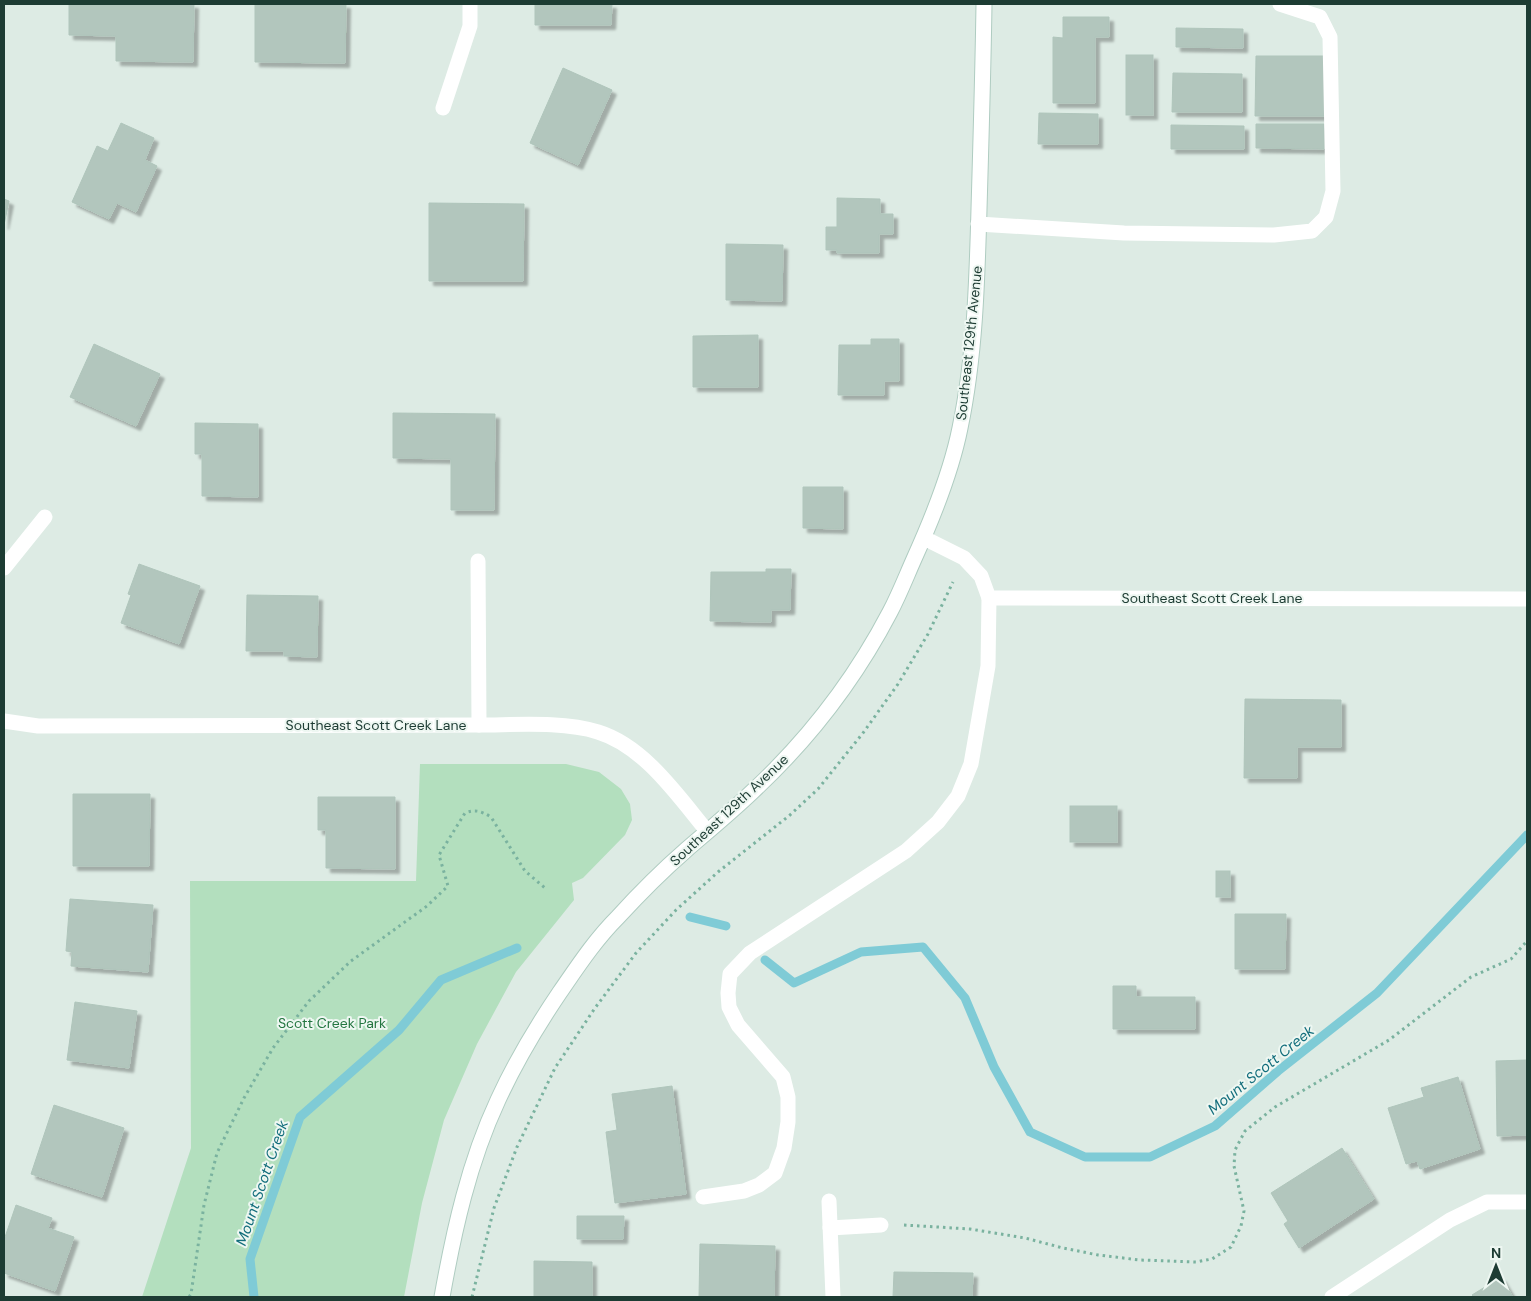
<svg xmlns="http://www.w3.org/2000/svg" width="1531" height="1301" font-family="'DM Sans',sans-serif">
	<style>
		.green { fill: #b3dfbe }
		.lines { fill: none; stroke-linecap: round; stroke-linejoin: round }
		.stream { stroke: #7fcbd6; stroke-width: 9 }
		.building { fill: #b2c6bd; stroke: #afc5bb; filter: url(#shadow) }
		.secondary-casing { stroke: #afccc1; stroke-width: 17 }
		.path { stroke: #7ab29f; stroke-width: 3; stroke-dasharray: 2.5 4; stroke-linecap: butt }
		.service { stroke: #fff; stroke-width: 15 }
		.minor { stroke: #fff; stroke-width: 15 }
		.secondary { stroke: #fff; stroke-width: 15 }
		.labels { text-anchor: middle; stroke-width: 4; stroke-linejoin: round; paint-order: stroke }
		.street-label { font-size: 14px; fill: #1d3c33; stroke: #eef7f2 }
		.park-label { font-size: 14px; fill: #247641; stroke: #eef7f2 }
		.water-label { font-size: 15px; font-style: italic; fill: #136e7c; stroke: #eef7f2 }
	</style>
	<defs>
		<filter id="shadow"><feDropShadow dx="4.5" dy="4.5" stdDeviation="1" flood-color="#0004"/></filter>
	</defs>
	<rect width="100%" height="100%" fill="#ddebe4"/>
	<polygon class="green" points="420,764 566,764 599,772 621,789 630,804 632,820 625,835 583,878 572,883 574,900 516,972 477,1044 444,1120 422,1203 404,1297 142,1297 191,1148 190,881 416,881"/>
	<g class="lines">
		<g class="stream">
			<polyline points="690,917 726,926"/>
			<polyline points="765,960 794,983 861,952 923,947 965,998 994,1067 1030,1132 1085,1157 1150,1157 1215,1126 1278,1071 1377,993 1527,835"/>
			<polyline points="254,1297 250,1259 300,1117 399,1030 441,980 517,948"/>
		</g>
	</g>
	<g class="building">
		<polygon points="69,4 194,4 193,62 116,61 116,36 69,35"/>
		<polygon points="255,4 346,4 345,63 255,62"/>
		<polygon points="535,4 612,4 611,25 535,25"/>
		<polygon points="1063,17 1109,17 1109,37 1095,37 1095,103 1053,103 1053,37 1063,38"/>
		<polygon points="1176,28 1243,29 1243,48 1176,47"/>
		<rect x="1126" y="55" width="27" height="60"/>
		<polygon points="1256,56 1326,56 1326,116 1255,116"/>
		<polygon points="563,68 612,90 578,165 530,143"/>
		<polygon points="1173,73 1242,74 1242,112 1172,112"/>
		<polygon points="1039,113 1098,114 1098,144 1038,144"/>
		<polygon points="121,123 154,138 145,160 157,166 136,212 117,203 109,219 72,202 97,146 108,151"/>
		<polygon points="1256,124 1324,124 1324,149 1256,148"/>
		<polygon points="1171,125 1244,126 1244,149 1171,149"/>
		<polygon points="837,198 880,199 880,214 893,214 893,234 879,234 879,253 837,253 837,250 826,250 826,227 837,227"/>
		<polygon points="4,199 9,201 4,225"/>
		<polygon points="429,203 524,204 523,281 429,281"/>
		<polygon points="726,244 783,245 782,301 726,300"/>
		<polygon points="758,335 758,387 693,387 693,336"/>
		<polygon points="871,339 899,339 899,381 884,381 884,395 838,395 839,345 871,345"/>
		<polygon points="94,344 160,374 136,426 70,397"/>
		<polygon points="393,413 495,414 494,510 451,510 451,459 393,458"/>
		<polygon points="195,423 258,424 258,497 202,496 202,454 195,454"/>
		<polygon points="803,487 843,487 843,529 803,528"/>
		<polygon points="139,564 200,586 179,644 121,623 131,595 128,594"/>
		<polygon points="766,569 791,569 790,610 771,610 771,622 710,621 711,572 766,572"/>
		<polygon points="247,595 318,596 317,657 284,656 284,651 246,651"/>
		<polygon points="1245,699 1341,700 1341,747 1297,747 1297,778 1244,778"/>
		<polygon points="73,794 150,794 149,866 73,866"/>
		<polygon points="318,797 395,797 395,869 326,868 326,830 318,830"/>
		<rect x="1070" y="806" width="47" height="36"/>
		<rect x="1216" y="871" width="14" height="26"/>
		<polygon points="70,899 153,905 148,972 71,966 72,952 66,951"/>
		<polygon points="1235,914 1286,914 1285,969 1235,969"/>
		<polygon points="1113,986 1136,986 1136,997 1195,997 1195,1029 1113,1029"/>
		<polygon points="75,1002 137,1011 129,1068 67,1060"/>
		<polygon points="1527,1060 1527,1135 1497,1136 1496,1061"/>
		<polygon points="1458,1077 1480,1149 1420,1169 1417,1161 1406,1164 1388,1108 1424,1097 1421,1088"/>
		<polygon points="672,1086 686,1194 615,1203 606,1132 617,1130 612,1094"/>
		<polygon points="54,1105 124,1128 102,1197 31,1174"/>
		<polygon points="1342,1148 1374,1199 1299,1248 1284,1224 1288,1221 1271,1193"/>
		<polygon points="16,1205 52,1218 48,1228 74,1237 55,1291 4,1273 4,1240"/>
		<polygon points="577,1216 624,1216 623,1239 577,1239"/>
		<polygon points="700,1244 775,1246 774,1297 699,1297"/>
		<polygon points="534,1261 592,1262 592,1297 534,1297"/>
		<polygon points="894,1272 973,1273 972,1297 893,1297"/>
		<polygon points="1501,1277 1513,1297 1474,1297 1472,1295"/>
	</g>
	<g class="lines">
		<g class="secondary-casing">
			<path id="secondary" d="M442 1297C454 1230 469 1162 498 1100 515 1063 537 1026 560 992 578 966 595 940 618 917 639 894 662 871 686 850 708 831 731 812 752 792 807 741 855 679 890 612 899 595 906 577 914 559 933 517 951 473 960 428 975 356 977 282 979 209 981 141 983 72 984 4"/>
		</g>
		<g class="path">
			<polyline points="904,1225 970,1229 1025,1238 1063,1248 1098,1255 1140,1260 1196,1262 1212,1259 1231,1247 1241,1226 1244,1211 1234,1166 1235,1150 1245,1131 1275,1107 1389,1040 1471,977 1511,959 1527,941"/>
			<path d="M189 1297 191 1294 204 1205 217 1153 244 1098 273 1048 309 1001 351 961 427 906 448 886 439 855 465 813C475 809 481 811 491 817L525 871 545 888"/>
			<polyline points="472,1297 494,1208 517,1147 555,1068 595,1008 636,953 676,910 718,872 790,815 818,789 863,733 898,684 928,634 953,582"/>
		</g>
		<g class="service">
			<polyline points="978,224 1124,233 1274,235 1312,231 1326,217 1333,191 1330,37 1320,17 1280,4"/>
			<polyline points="478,561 479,725"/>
			<polyline points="703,1197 744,1191 759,1185 775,1173 784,1148 788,1122 788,1097 783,1077 738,1025 729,1007 728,993 730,974 750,953 906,851 938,822 958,796 971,764 988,666 989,598"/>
			<polyline points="829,1201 833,1297"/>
			<polyline points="830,1228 881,1225"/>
		</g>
		<g class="minor">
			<polyline points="443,108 470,26 470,4"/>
			<polyline points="924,538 964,558 981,576 989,598 1527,599"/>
			<polyline points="4,568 45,517"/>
			<path d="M4 721 38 726 479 725C515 725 563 721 598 732 644 746 678 796 707 831"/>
			<polyline points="1332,1297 1450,1220 1487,1202 1527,1202"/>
		</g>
		<use href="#secondary" class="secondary"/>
	</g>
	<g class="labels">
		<g class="street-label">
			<text transform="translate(969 343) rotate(-84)" y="5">Southeast 129th Avenue</text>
			<text x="1212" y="603">Southeast Scott Creek Lane</text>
			<text x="376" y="730">Southeast Scott Creek Lane</text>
			<text transform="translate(729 810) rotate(-43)" y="5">Southeast 129th Avenue</text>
		</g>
		<g class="park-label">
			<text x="332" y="1028">Scott Creek Park</text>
		</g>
		<g class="water-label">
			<text transform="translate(1261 1070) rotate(-39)" y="5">Mount Scott Creek</text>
			<text transform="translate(262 1183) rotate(-71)" y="5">Mount Scott Creek</text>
		</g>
	</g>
	<rect width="1531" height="1301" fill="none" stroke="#1d3c33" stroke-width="10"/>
	<g transform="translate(1496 1266)" stroke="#eef7f2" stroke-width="4" paint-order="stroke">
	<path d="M0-4L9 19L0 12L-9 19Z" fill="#1d3c33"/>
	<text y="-8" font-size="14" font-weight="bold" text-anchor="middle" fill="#1d3c33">N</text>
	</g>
</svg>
